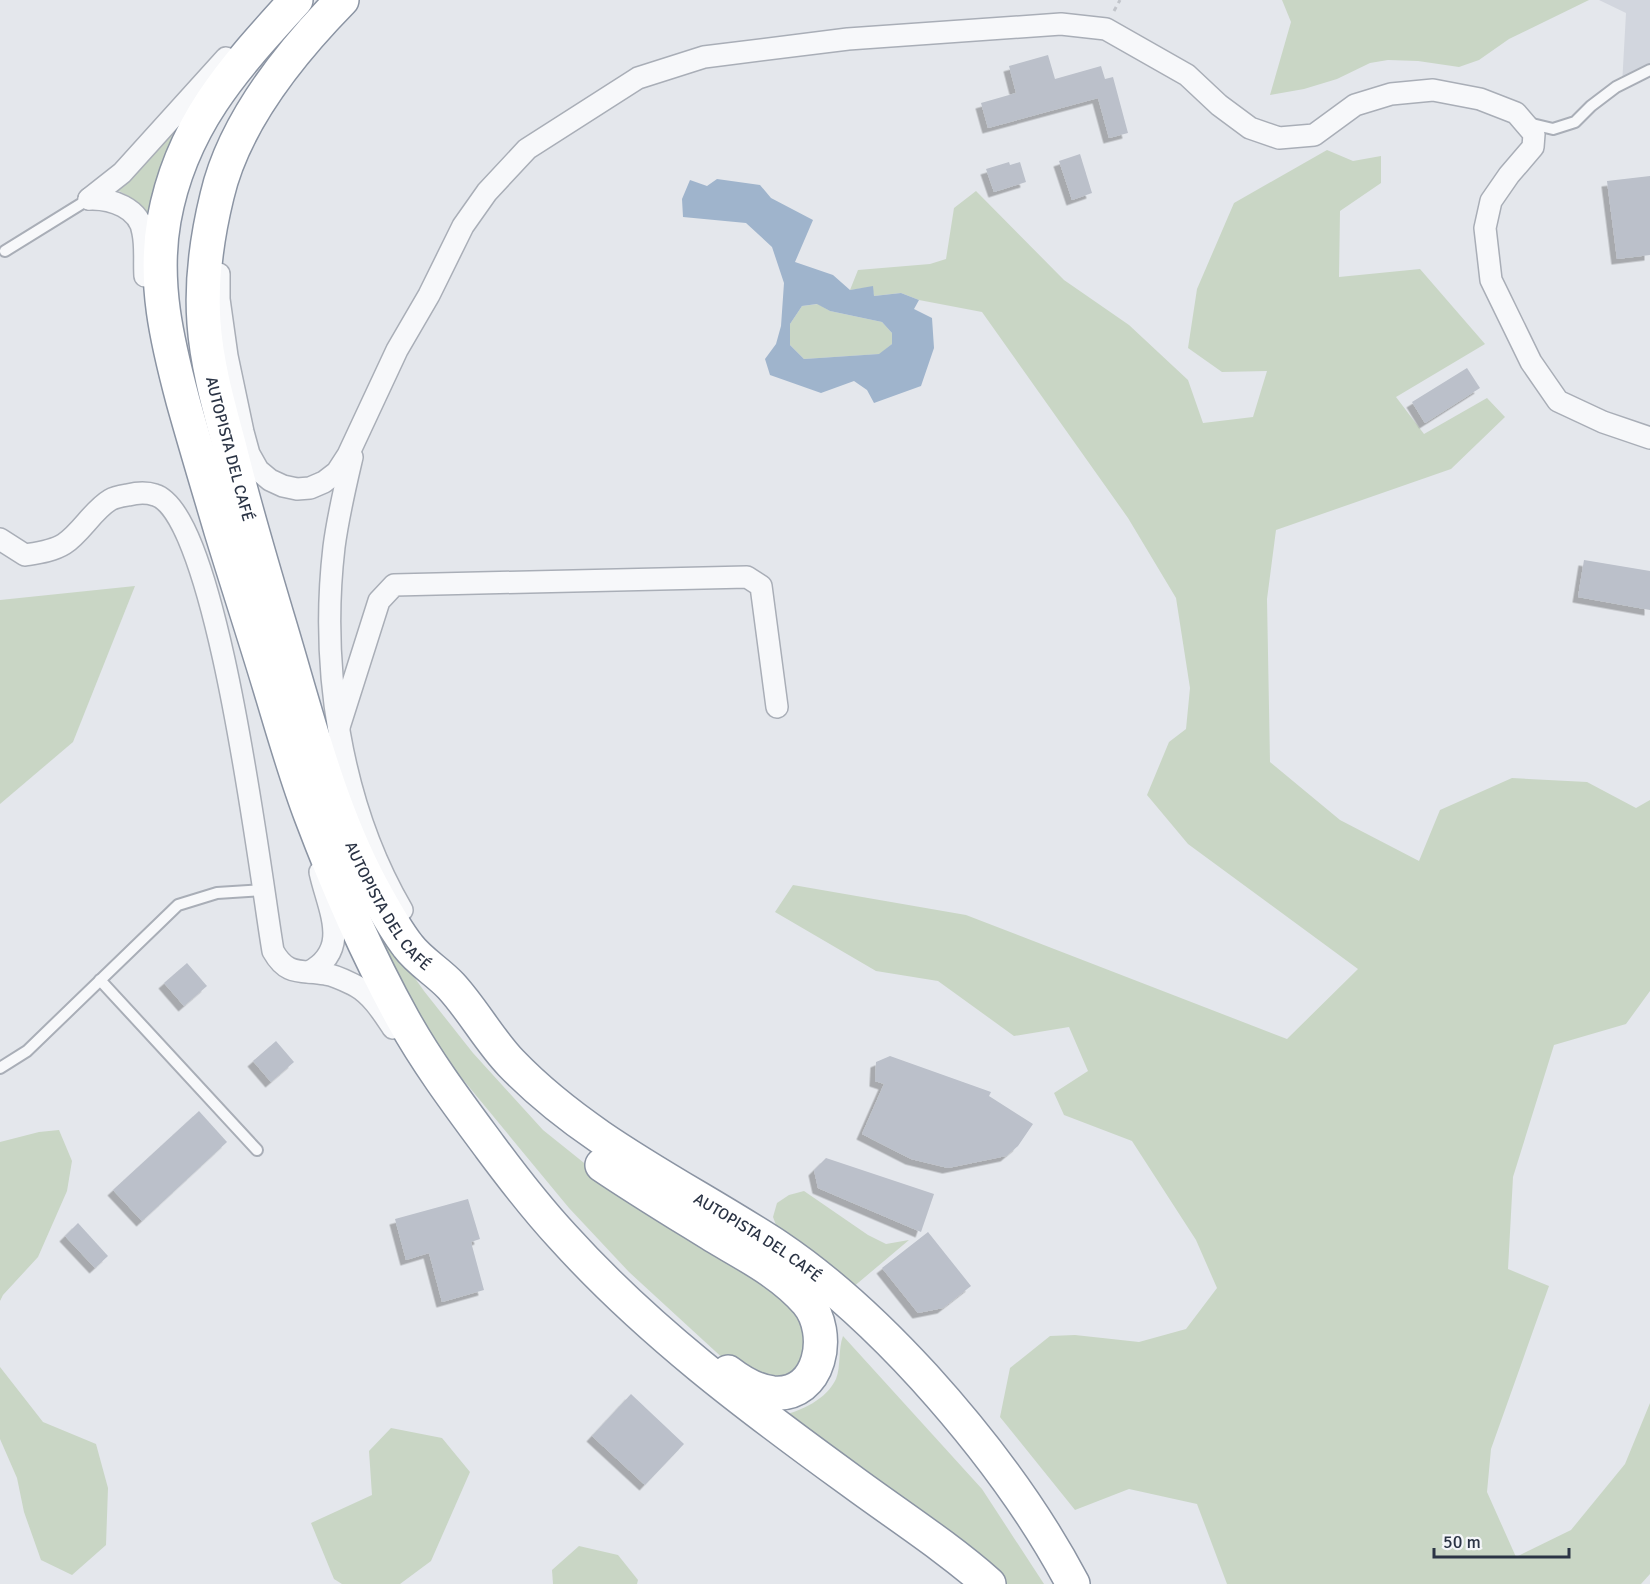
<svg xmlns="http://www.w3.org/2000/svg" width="1650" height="1584" font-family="Signika,sans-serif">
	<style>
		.built { fill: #d2d6de }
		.green { fill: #c9d6c5 }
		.water { fill: #9fb4cc; fill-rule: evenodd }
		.building { fill: #bbc0ca; filter: url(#shadow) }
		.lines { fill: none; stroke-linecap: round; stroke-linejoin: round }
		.lane-casing { stroke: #a9aeb7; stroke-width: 14 }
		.street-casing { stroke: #a9aeb7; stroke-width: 24 }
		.highway-casing { stroke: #8b94a3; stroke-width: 36 }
		.path { stroke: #c2c5cb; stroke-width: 3; stroke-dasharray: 4.5 4.5; stroke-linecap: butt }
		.lane { stroke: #f7f8fa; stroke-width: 10 }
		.street { stroke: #f7f8fa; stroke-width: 21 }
		.highway { stroke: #fff; stroke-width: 33 }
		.labels { text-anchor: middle; stroke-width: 4.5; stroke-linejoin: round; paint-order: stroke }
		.street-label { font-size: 16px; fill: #2b3445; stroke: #f4f6f9 }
	</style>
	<defs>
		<filter id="shadow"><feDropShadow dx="-5.5" dy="5.5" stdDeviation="0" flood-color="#0004"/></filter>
	</defs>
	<rect width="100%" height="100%" fill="#e4e7ec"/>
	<polygon class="built" points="1599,0 1650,0 1650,68 1622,85 1626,13"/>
	<g class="green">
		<polygon points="1282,0 1589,0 1509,39 1479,60 1459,67 1418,61 1388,60 1370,63 1337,79 1304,89 1270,95 1291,22"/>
		<path d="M176 124H182L151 240C144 212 141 201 115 189Z"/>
		<polygon points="1327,150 1353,161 1381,156 1381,183 1340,211 1339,277 1420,269 1485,344 1396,397 1424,434 1487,398 1505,417 1451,469 1276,530 1267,599 1270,762 1340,820 1419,861 1440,810 1512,778 1587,782 1636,808 1650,800 1650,991 1626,1024 1554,1045 1513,1177 1508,1269 1549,1286 1491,1449 1487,1492 1516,1557 1571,1530 1625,1464 1650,1403 1650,1574 1641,1584 1227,1584 1197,1504 1129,1489 1075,1510 1000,1417 1010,1368 1050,1336 1075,1335 1139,1342 1186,1329 1217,1288 1196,1240 1132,1141 1064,1115 1054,1093 1088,1071 1069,1027 1014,1036 938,981 876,971 775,912 793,885 966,915 1287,1039 1358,969 1188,844 1147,795 1169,742 1186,729 1190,688 1176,598 1128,518 982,312 919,300 901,293 874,296 872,287 850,290 858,270 930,264 946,259 954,208 976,191 1064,280 1129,325 1188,380 1203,423 1253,417 1267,371 1222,372 1188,348 1197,289 1234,203"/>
		<polygon points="818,304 830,311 882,322 892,333 892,344 880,354 804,359 790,345 790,324 802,306"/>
		<polygon points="135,586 73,742 0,804 0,600"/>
		<polygon points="383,933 424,991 473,1053 543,1130 624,1195 729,1260 800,1311 811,1358 781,1383 740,1374 629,1272 569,1208 460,1076 412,1013 370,938"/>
		<polygon points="59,1130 72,1161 67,1191 38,1257 3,1295 0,1301 0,1142 39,1132"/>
		<polygon points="804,1191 868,1235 886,1244 909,1240 846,1293 783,1244 773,1217 777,1203 789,1195"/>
		<path d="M843 1336 982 1489 1044 1584H995L781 1416C802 1410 826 1400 836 1379 841 1366 838 1349 843 1336Z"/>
		<polygon points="0,1367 43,1422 96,1444 108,1488 106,1545 72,1575 41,1560 24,1512 17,1478 0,1439"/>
		<polygon points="391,1428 442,1438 470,1472 431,1561 400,1584 342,1584 334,1579 311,1523 372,1495 369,1451"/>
		<polygon points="579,1546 618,1555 638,1580 637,1584 553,1584 552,1570"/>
	</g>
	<path class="water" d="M717 179 760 185 771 198 813 220 795 262 833 275 850 290 873 286 874 296 901 293 919 300 914 309 932 318 934 348 921 386 874 403 867 390 854 381 821 393 770 375 765 359 776 344 781 326 784 283 772 247 746 223 683 217 682 199 690 180 707 186ZM817 304 830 311 882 322 892 333V344L879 354 804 359 790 345V324L802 306Z"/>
	<g class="building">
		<polygon points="1048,55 1055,79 1101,66 1105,79 1113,77 1128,133 1109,138 1098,98 988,128 981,103 1016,93 1009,66"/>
		<polygon points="1080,154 1092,193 1072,200 1059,161"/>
		<polygon points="1009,162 1010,165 1020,162 1026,182 994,192 986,169"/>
		<polygon points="1650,176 1650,255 1617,259 1607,181"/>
		<polygon points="1467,368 1480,388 1425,423 1412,402"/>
		<polygon points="1584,560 1650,571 1650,610 1578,597"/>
		<polygon points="187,963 207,986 184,1006 164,983"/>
		<polygon points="276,1041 294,1062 271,1082 253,1061"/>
		<polygon points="890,1056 991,1092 989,1096 1033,1124 1018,1146 1006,1156 948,1168 911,1159 862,1134 884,1084 875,1081 876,1062"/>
		<polygon points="199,1111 227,1142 142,1221 113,1190"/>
		<polygon points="826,1158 934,1194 921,1232 818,1188 814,1170"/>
		<polygon points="468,1199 480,1239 471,1242 484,1290 442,1302 429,1253 406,1260 395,1219"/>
		<polygon points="78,1223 108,1256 95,1268 65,1236"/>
		<polygon points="928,1232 971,1286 943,1308 918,1313 882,1268"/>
		<polygon points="631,1394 684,1444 645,1485 592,1436"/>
	</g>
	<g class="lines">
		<g class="lane-casing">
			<g id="lane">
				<polyline points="1528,123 1553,129 1575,122 1591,106 1616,87 1650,70"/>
				<polyline points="5,251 89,199"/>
				<polyline points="100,980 257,1150"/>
				<polyline points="0,1068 27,1051 178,905 217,893 264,890"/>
			</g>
		</g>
		<g class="street-casing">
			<g id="street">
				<polyline points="89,199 122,173 226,58"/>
				<path d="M89 199C111 198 140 208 143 233 146 247 144 262 145 276"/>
				<polyline points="219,274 219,299 227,356 243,432 249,454 258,470 270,480 283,486 297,489 310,488 324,482 337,472 348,455 397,350 429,295 463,226 487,192 527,149 638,78 704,57 848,39 1061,24 1106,29 1187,75 1219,105 1250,128 1279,138 1314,135 1355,105 1391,94 1433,90 1480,99 1516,113 1534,134 1533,147 1509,175 1491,201 1485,228 1491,280 1531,362 1558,401 1603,422 1650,438"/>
				<path d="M352 457C345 487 338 516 334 547 320 667 340 804 402 910"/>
				<path d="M0 539 25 555C37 553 53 551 64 544 81 533 93 510 110 500 115 497 122 496 128 495 136 493 146 492 155 495 218 513 261 882 273 951 287 976 300 970 325 974 335 975 346 981 356 986 372 995 383 1013 393 1028"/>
				<polyline points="339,727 379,601 394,585 747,577 761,586 777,707"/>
				<path d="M309 972C352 949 328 909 320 872"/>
			</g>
		</g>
		<g class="highway-casing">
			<g id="highway">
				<path d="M296 0C234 68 181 125 164 220 153 282 167 341 183 401 195 444 208 487 221 531 237 583 254 635 270 688 283 731 295 774 311 816 337 885 367 954 403 1019 428 1064 459 1105 490 1147 513 1178 536 1208 563 1237 648 1331 748 1406 850 1480 896 1514 946 1546 989 1584"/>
				<path id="s1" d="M342 0C290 53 234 122 217 196 207 237 201 282 204 323 207 366 219 407 230 448 244 505 261 562 278 619 305 708 328 805 372 887 383 907 394 928 408 946 419 961 438 972 451 986 473 1010 489 1040 511 1063 587 1142 688 1188 778 1247 833 1284 880 1329 924 1377 982 1441 1033 1508 1073 1584"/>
				<path d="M602 1165C639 1190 677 1213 714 1236 746 1255 782 1273 807 1302 833 1333 821 1397 773 1393 755 1391 741 1382 728 1372"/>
			</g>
		</g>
		<polyline class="path" points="1114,11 1120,0"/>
		<use href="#lane" class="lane"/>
		<use href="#street" class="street"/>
		<use href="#highway" class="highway"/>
	</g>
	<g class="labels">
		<g class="street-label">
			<text dy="6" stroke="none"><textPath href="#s1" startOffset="492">AUTOPISTA DEL CAFÉ</textPath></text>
			<text dy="6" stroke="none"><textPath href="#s1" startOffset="978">AUTOPISTA DEL CAFÉ</textPath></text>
			<text dy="6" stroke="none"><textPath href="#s1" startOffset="1482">AUTOPISTA DEL CAFÉ</textPath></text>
		</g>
	</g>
	<path d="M1434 1548v9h135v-9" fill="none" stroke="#2b3445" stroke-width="3"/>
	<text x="1443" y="1548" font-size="18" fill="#2b3445" stroke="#f4f6f9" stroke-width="4.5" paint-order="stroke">50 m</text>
</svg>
